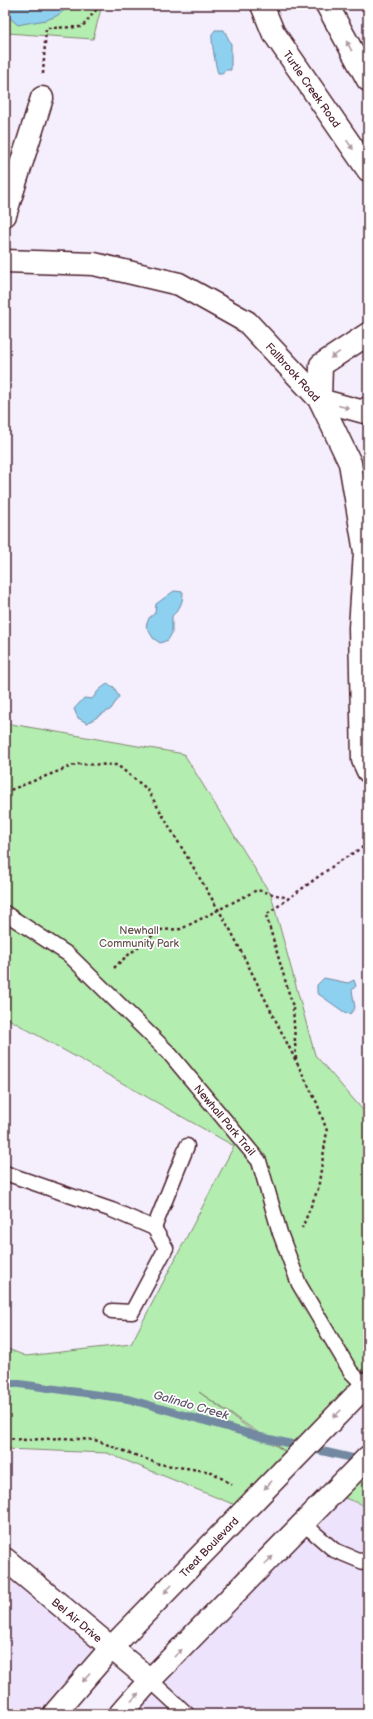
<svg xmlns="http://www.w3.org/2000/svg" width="373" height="1719" font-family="'Balsamiq Sans',sans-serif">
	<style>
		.built { fill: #eee3fc }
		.green { fill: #b4edb0; stroke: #7f866e; fill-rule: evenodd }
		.water { fill: #8dd0ef; stroke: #7289a1 }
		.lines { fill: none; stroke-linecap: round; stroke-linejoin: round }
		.stream { stroke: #7289a1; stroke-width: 8 }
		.lane-casing { stroke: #4a1f2b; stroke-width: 17 }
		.street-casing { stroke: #4a1f2b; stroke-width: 25 }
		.secondary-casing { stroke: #4a1f2b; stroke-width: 25 }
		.path { stroke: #4a1f2b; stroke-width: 2.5; stroke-dasharray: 3 3; stroke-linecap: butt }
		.lane { stroke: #fff; stroke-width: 14 }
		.street { stroke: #fff; stroke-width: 22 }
		.secondary { stroke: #fff; stroke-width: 22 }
		.oneway { fill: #ae9aa0 }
		.labels { text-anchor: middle; stroke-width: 3.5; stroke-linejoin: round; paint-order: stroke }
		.street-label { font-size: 11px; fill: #4a1f2b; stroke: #fff }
		.park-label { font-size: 11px; fill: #64524c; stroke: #fff }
		.water-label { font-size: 12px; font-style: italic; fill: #5e5466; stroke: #fff }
	</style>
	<rect width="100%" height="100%" fill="#f5eefd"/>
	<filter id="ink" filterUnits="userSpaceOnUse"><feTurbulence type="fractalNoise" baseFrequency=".025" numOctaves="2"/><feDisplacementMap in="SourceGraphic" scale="8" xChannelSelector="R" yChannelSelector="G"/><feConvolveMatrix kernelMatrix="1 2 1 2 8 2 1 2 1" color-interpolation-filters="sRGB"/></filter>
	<g filter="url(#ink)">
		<g class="built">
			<polygon points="332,1493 368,1507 368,1714 121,1714"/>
			<polygon points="5,1559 111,1648 54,1714 5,1714"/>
		</g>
		<g class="green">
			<polygon points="5,5 102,5 93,39 7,33 5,32"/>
			<path d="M5 723 184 754 271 895 315 1055 368 1116V1383L245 1509 107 1453 5 1449V1348L26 1356 131 1344 234 1146 5 1017ZM199 1392 288 1453 261 1437Z"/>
			<polygon points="368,1457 368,1507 332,1493"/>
		</g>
		<g class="water">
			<path d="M5 5H69C55 23 38 20 18 25L5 14Z"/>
			<path d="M215 30H224L231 44V70H226L222 73H218C216 69 211 39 212 35 212 33 214 32 215 30Z"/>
			<path d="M174 591 183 592C183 602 180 609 172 616V633L168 640 160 643 153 638 146 626 149 618 155 613 156 604Z"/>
			<polygon points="107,684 114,687 119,697 111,709 87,723 78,718 74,709 84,698 92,699 99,690"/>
			<polygon points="324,978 348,983 354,980 356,986 352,990 355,1008 350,1014 344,1012 317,993 317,985"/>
		</g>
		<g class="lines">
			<polyline class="stream" points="5,1382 128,1399 261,1437 361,1460"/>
			<g class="lane-casing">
				<g id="lane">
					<polyline points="5,913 69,955 169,1053 259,1161 280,1233 299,1284 351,1372 365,1386"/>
					<polyline points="5,1173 112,1210 154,1228 166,1248 132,1312 112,1311"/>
					<polyline points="154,1228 187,1146"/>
					<polyline points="304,1524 334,1550 368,1564"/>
					<polyline points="150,1680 187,1714"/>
				</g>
			</g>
			<g class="street-casing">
				<g id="street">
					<polyline points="5,215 42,98"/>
					<polyline points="5,261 94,264 179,284 247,322 320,400 350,463 365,552 360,628 363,760 368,771"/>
					<polyline points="368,334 321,365 320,400 364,412 368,408"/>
					<polyline points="5,1559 150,1680"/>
				</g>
			</g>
			<g class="secondary-casing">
				<g id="secondary">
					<polyline points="262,5 273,32 368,170"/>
					<polyline points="327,5 368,80"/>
					<polyline points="54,1714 111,1648 368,1383"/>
					<polyline points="120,1714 150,1680 368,1457"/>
				</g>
			</g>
			<g class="path">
				<polyline points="43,74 46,28 82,27 96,10 96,5"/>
				<polyline points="5,792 77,764 117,765 147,789 231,931 317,1103 327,1131 318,1189 302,1228"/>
				<polyline points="114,968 121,961 159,930 181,929 257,890 288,898"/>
				<polyline points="296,1059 293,1007 266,915 337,863 368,844"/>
				<polyline points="5,1438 26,1440 62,1438 95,1440 159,1464 212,1472 232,1485"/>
			</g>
			<use href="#lane" class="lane"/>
			<use href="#street" class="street"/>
			<use href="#secondary" class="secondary"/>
		</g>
		<defs><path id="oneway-solid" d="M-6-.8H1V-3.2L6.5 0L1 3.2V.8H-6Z"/></defs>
		<g class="oneway">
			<use href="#oneway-solid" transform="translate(349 46) rotate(-119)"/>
			<use href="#oneway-solid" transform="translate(350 145) rotate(55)"/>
			<use href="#oneway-solid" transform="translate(335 355) rotate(146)"/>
			<use href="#oneway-solid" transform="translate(344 407) rotate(15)"/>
			<use href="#oneway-solid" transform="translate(337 1414) rotate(135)"/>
			<use href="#oneway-solid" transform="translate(268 1485) rotate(134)"/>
			<use href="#oneway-solid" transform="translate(269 1560) rotate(-45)"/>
			<use href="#oneway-solid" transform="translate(168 1589) rotate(134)"/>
			<use href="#oneway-solid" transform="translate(178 1653) rotate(-45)"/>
			<use href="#oneway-solid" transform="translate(86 1678) rotate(131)"/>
			<use href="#oneway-solid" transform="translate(135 1697) rotate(-48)"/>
		</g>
	</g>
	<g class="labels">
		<g class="street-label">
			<text transform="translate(312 89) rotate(55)" y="4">Turtle Creek Road</text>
			<text transform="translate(293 372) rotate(48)" y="4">Fallbrook Road</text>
			<text transform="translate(225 1120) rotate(50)" y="4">Newhall Park Trail</text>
			<text transform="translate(209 1547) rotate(-46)" y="4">Treat Boulevard</text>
			<text transform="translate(77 1620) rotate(40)" y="4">Bel Air Drive</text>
		</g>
		<g class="park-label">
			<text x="139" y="934">Newhall<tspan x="139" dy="13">Community Park</tspan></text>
		</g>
		<g class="water-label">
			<text transform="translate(191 1405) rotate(16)" y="4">Galindo Creek</text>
		</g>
	</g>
	<rect width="373" height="1719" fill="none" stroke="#fff" stroke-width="20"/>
	<rect x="10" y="10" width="353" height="1699" fill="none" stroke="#4a1f2b" stroke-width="1.5" filter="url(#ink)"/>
</svg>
